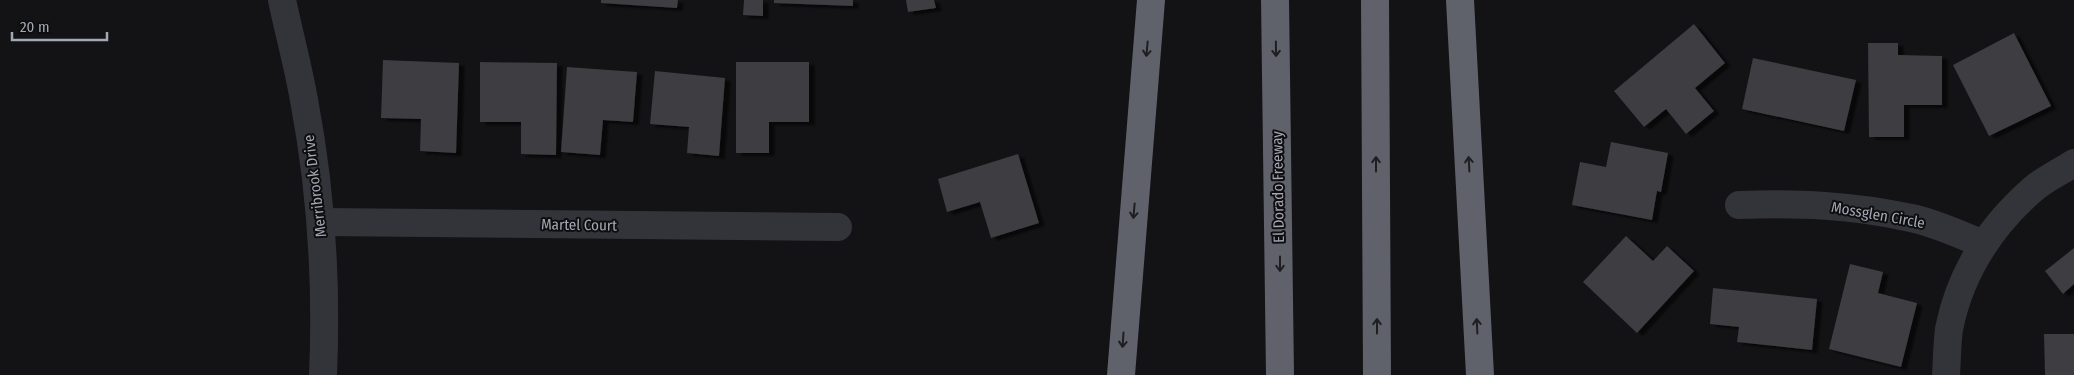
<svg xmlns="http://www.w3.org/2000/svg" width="2074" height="375" font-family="'Fira Sans Condensed',sans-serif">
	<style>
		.building { fill: #3c3c42; filter: url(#shadow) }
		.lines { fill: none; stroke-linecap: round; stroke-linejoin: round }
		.street { stroke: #33343a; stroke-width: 28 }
		.highway { stroke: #5f616b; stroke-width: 28 }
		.oneway { stroke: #1e1f21 }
		.labels { text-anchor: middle; stroke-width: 4; stroke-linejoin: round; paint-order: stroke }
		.street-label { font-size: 15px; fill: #a3a7b6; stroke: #0e0e0f }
	</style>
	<defs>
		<filter id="shadow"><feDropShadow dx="5.5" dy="3" stdDeviation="1" flood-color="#0009"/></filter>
	</defs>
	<rect width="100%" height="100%" fill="#131315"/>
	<g class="building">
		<polygon points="601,0 678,0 677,8 601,3"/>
		<polygon points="744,0 763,0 763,16 743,15"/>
		<polygon points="774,0 853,0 853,6 774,3"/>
		<polygon points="906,0 934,0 936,8 908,12"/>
		<polygon points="1694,24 1725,63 1695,88 1714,111 1686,134 1666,109 1644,127 1614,91"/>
		<polygon points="2014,33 2051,106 1989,136 1953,65"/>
		<polygon points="1868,43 1898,43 1898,55 1942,56 1942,105 1904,105 1904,137 1869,137"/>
		<polygon points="1753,58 1856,80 1844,131 1742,109"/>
		<polygon points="383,60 459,63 456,153 420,151 421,119 381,118"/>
		<polygon points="480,62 557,63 556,155 521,154 521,122 480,122"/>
		<polygon points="736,62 809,62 809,122 769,122 769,153 736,153"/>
		<polygon points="567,67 637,72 633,122 603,120 600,155 561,152"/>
		<polygon points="655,71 725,78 719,156 687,153 689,127 650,124"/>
		<polygon points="1611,142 1668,153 1661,192 1657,191 1652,220 1572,205 1580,162 1606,167"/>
		<polygon points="1018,154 1039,223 991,238 980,202 947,212 938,179"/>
		<polygon points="1626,236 1653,261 1667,246 1694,271 1637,333 1583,282"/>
		<polygon points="2074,248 2074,284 2063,294 2045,271"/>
		<polygon points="1850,264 1883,272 1878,293 1917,303 1901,367 1829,349"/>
		<polygon points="1713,288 1817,299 1812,350 1737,342 1739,327 1710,324"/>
		<polygon points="2044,334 2074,334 2074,375 2045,375"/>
	</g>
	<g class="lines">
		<g class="street">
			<path d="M282 0C289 33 298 66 304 100 321 190 327 283 323 375"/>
			<path d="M1739 205C1798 203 1852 205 1911 218 1936 223 1960 235 1984 244"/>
			<polyline points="321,222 838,227"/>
			<path d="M1946 375C1947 360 1947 344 1949 329 1960 274 1990 227 2032 190 2044 179 2060 172 2074 163"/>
		</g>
		<g class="highway">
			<polyline points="1275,0 1280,375"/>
			<polyline points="1375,0 1377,375"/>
			<polyline points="1460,0 1480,375"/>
			<polyline points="1121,375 1151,0"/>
		</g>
	</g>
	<defs><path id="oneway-shaft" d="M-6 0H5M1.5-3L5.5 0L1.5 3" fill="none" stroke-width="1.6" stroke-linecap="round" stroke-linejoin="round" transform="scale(1.25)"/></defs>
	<g class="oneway">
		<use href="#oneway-shaft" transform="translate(1147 49) rotate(95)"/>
		<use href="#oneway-shaft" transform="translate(1276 49) rotate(89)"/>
		<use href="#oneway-shaft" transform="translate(1376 164) rotate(-90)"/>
		<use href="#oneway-shaft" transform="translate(1469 164) rotate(-93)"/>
		<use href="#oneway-shaft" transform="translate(1134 211) rotate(95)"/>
		<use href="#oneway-shaft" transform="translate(1280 264) rotate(90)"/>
		<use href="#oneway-shaft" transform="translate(1377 326) rotate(-90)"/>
		<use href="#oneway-shaft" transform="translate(1477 326) rotate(-93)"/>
		<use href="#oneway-shaft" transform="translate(1123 340) rotate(94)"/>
	</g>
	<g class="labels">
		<g class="street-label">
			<text transform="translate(315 186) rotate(-97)" y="5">Merribrook Drive</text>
			<text transform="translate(1278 187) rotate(-91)" y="5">El Dorado Freeway</text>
			<text transform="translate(1878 215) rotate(10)" y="5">Mossglen Circle</text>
			<text transform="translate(579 225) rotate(1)" y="5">Martel Court</text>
		</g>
	</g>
	<path d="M12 32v8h95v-8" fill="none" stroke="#a3a7b6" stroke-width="2.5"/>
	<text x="20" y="32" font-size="15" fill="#a3a7b6" stroke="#0e0e0f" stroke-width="4" paint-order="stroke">20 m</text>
</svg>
